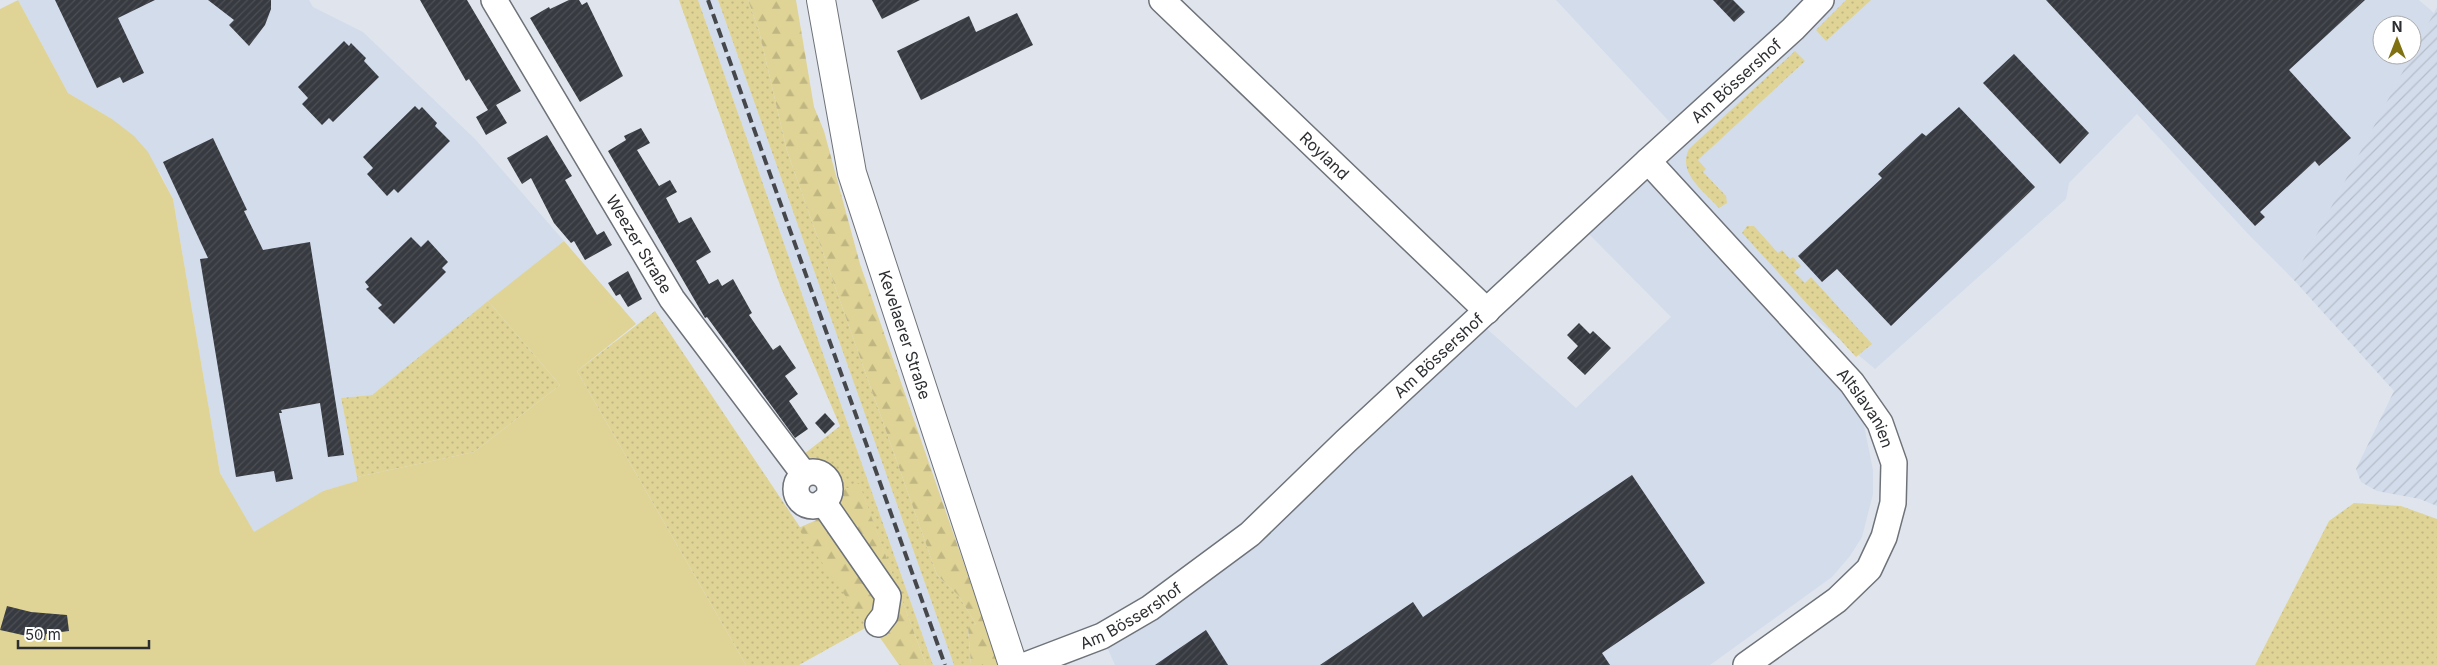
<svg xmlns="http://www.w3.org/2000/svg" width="2437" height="665" font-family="Inter,sans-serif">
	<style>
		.built { fill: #d3dceb }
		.industrial { fill: url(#industrial-furrows) }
		.grass { fill: url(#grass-dots) }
		.forest { fill: url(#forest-firs) }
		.park { fill: #dfd495 }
		.building { fill: url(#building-hatch) }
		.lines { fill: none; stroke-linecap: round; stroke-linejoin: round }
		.minor-casing { stroke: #6e7279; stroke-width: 28 }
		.major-casing { stroke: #6e7279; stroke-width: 30 }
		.minor { stroke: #fff; stroke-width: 25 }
		.major { stroke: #fff; stroke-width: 28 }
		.rail { stroke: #46474b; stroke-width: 4; stroke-dasharray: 10 5; stroke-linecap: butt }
		.labels { text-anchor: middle; stroke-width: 5; stroke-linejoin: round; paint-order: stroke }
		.street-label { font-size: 16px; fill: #2d2e31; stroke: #fff }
	</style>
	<defs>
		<pattern id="industrial-furrows" width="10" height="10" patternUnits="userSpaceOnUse" patternTransform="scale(1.25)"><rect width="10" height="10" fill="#d3dceb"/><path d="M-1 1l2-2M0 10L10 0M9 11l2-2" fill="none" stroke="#b5bdca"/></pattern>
		<pattern id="grass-dots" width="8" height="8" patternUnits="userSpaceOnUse" patternTransform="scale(1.25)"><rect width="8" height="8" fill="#dfd495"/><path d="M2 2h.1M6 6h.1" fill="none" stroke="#c0b681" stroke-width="1.8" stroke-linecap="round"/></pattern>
		<pattern id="forest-firs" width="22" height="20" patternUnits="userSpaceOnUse" patternTransform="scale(1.25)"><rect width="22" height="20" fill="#dfd495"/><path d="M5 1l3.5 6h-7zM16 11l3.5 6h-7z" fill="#c0b681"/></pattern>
		<pattern id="building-hatch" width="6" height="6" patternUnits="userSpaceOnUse" patternTransform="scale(1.25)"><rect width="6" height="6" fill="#373b41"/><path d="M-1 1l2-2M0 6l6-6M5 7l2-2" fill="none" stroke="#4c4f54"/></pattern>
	</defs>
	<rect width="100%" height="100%" fill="#e0e5ed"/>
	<g class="built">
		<polygon points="18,0 309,0 313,7 363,32 475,139 564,241 372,395 341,398 358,481 323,491 254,533 220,473 173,199 160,173 112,119 68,93"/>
		<polygon points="698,0 718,0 954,665 933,665"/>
		<polygon points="1556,0 2419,0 2434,13 2412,55 2412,25 2382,25 2382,55 2412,55 2293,279 2250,236 2137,114 2069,183 2066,199 1875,369 1719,238 1860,405 1873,470 1873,494 1862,537 1850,556 1832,577 1710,665 1115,665 1102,636 1150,608 1477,320 1576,408 1671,317 1580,225 1679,132"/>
	</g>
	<polygon class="industrial" points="2437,7 2437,506 2420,499 2377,491 2361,482 2356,469 2394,391 2293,279"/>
	<g class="grass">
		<path d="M679 0H698L933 665H926L859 484 841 491C836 474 829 467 811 466L804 454 840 426 781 288Z"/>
		<polygon points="718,0 748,0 759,31 787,151 937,575 958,595 976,624 968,628 971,665 954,665"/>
		<polygon points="1846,0 1871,0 1826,41 1816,30"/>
		<path d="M1795 51 1805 61 1698 160 1706 169 1703 172 1726 196 1727 203 1719 208C1704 191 1677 173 1689 149Z"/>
		<polygon points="1747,226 1754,226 1778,253 1782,250 1790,259 1793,257 1801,266 1794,272 1805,283 1811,277 1872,344 1856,357 1742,233"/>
		<polygon points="488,301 560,385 474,452 357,477 341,398 372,395"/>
		<polygon points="655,311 867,627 799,665 746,665 577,371"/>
		<polygon points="2354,503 2401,506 2437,519 2437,665 2255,665 2329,521"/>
	</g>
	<g class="forest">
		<polygon points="748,0 796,0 814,107 824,131 860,264 999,665 971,665 968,627 976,624 958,595 937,575 787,151 759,31"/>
		<path d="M859 483 926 665H899L876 632 867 627 798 528C819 519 835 515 841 491Z"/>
	</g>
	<polygon class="park" points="18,0 68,93 112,119 134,136 148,152 173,199 220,473 254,532 323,491 357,481 357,477 474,452 560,385 488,301 564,241 636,324 577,371 746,665 0,665 0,9"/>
	<g class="building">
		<polygon points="55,0 155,0 118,18 144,73 123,83 120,77 97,88"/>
		<polygon points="208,0 271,0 271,9 265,25 249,46 229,25 234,20"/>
		<polygon points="420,0 467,0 521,91 496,105 507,123 486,135 476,117 488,110 469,79 466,81"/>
		<polygon points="569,0 579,0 582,5 587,2 623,76 580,102 530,18 549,7 550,9"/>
		<polygon points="872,0 920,0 882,19"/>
		<polygon points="1713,0 1733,0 1745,12 1734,22"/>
		<polygon points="2046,0 2365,0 2289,70 2351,138 2319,166 2315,161 2260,212 2265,217 2255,226"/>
		<polygon points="1017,13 1033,45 921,100 897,51 969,16 976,32"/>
		<polygon points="344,41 349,46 351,43 366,58 364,61 379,77 333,122 329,118 322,125 302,104 308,98 298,87"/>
		<polygon points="2014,54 2089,133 2060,164 1983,83"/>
		<polygon points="415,106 419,110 422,107 437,123 435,126 450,141 398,193 394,189 387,196 367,174 373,168 363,157"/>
		<polygon points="1959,107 2035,187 1891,326 1837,269 1822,282 1798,256 1882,178 1878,174 1922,133 1926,136"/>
		<polygon points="641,128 650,143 637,150 659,186 670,180 677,192 666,198 679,223 691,217 711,252 696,261 709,284 718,279 722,286 733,279 752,313 749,315 773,350 780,345 796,368 785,376 798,394 789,401 808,429 795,438 707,317 705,318 608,151 626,140 624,136"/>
		<polygon points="547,135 572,176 565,180 597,235 604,231 612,245 585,260 574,241 571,243 554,223 531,178 522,184 507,158"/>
		<polygon points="213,138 247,210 244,211 263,250 310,242 344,455 328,457 320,403 281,410 282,413 279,413 293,479 276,482 274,471 236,477 200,259 208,258 163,162"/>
		<polygon points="411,237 421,247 428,240 448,262 442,268 446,272 394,324 378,308 382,305 366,289 369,287 365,282"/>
		<polygon points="628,271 642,299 628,307 620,294 616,296 608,283"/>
		<polygon points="1579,323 1590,334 1593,331 1611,348 1585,375 1567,358 1578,346 1567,335"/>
		<polygon points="825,413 835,424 825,434 815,423"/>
		<polygon points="1632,475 1705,583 1602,653 1610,665 1320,665 1413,602 1423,617"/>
		<polygon points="7,606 31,612 67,615 69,631 46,634 45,640 0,630"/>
		<polygon points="1206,630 1228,665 1155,665"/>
	</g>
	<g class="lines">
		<g class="minor-casing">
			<g id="minor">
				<path id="s1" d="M494 0 672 299 804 474"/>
				<path id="s2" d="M1162 0 1487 311"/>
				<path id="s3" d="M1648 161 1852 383 1880 423 1894 463 1893 503 1884 537 1869 569 1837 600 1746 665"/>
				<circle cx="813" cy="489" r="17"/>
				<polyline points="823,502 888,596 885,615 878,624"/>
				<path id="s4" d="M1026 665 1102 636 1150 608 1250 534 1346 441 1648 161 1793 29 1821 0"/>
			</g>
		</g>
		<g class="major-casing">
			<g id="major">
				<path id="s5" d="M821 0 852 173 1013 665"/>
			</g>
		</g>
		<use href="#minor" class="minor"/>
		<use href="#major" class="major"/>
		<polyline class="rail" points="708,0 945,665"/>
	</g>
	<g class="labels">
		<g class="street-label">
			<text dy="6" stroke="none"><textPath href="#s4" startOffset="926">Am Bössershof</textPath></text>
			<text dy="6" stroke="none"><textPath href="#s2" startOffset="225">Royland</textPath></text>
			<text dy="6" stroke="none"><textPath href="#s1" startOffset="284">Weezer Straße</textPath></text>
			<text dy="6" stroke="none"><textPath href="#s5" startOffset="346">Kevelaerer Straße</textPath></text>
			<text dy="6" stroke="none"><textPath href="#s4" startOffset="521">Am Bössershof</textPath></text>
			<text dy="6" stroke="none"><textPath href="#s3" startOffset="330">Altslavanien</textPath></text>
			<text dy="6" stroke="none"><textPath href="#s4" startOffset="116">Am Bössershof</textPath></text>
		</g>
	</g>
	<g transform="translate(2397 40)"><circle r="24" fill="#ffffff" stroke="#ababad"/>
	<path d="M0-4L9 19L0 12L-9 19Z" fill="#807212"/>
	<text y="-8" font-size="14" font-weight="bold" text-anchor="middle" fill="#2d2e31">N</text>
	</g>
	<path d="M18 640v8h131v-8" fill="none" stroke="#2d2e31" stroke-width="2.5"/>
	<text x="25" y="640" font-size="15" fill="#2d2e31" stroke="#ffffff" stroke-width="4" paint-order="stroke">50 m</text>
</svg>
